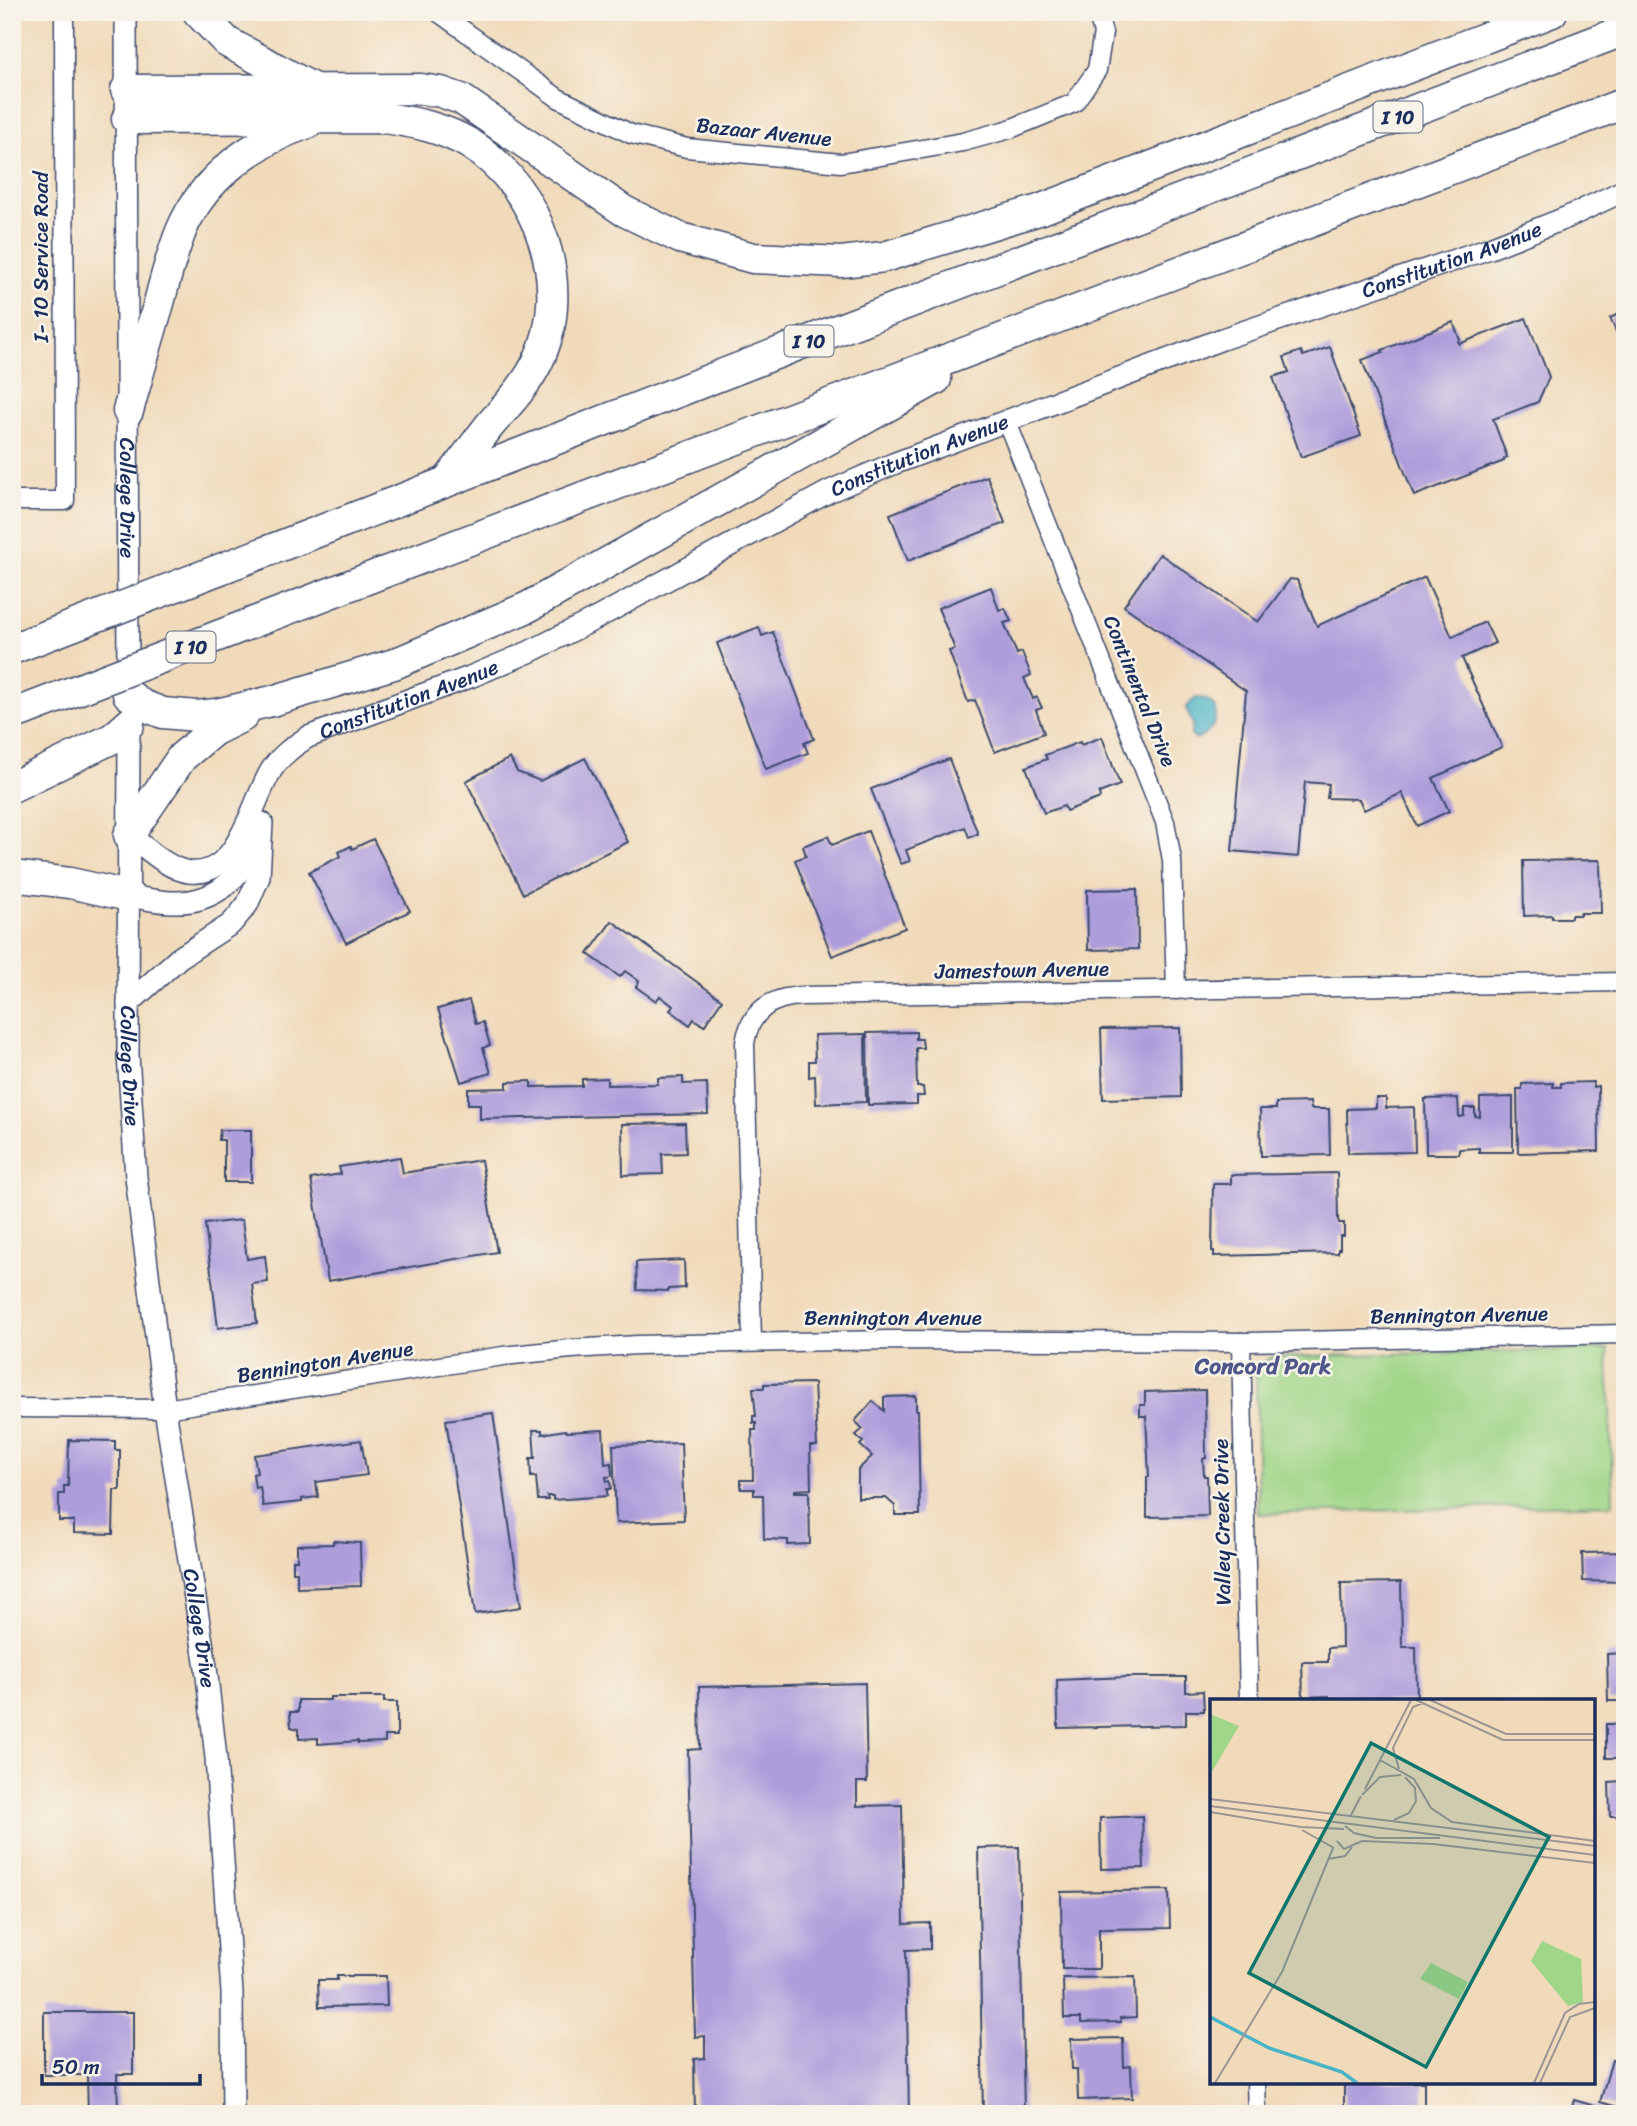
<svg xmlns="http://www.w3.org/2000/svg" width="1637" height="2126" font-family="Sriracha,sans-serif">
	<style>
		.green { fill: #a0d688; stroke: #5e8273; stroke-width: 2 }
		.water { fill: #48b3c6; stroke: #327192; stroke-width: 2 }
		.building { fill: #ad9ddb }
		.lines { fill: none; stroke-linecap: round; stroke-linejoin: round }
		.minor-casing { stroke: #3b496c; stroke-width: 21 }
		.tertiary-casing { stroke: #3b496c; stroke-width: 24 }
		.motorway-casing { stroke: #3b496c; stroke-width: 33 }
		.minor { stroke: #fff; stroke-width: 18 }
		.tertiary { stroke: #fff; stroke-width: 21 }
		.motorway { stroke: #fff; stroke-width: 30 }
		.motorway-bridge-casing { stroke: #3b496c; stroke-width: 33; stroke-linecap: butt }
		.motorway-bridge { stroke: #fff; stroke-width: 30 }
		.labels { text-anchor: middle; stroke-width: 5; stroke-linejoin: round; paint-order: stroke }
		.shield { fill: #f7f3e8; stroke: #5d6a87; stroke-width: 2 }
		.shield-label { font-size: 19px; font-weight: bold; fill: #1b2f5e }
		.street-label { font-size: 21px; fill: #1b2f5e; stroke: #f7f3e8 }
		.neighbourhood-label { font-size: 23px; font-weight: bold; fill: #4e568a; stroke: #f7f3e8 }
		.inset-river { fill: none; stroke: #48b3c6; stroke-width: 3.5 }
		.inset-road { fill: none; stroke: #9b9695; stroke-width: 2 }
		.view { fill: #0f766e; fill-opacity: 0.15; stroke: #0f766e; stroke-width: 3.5 }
		.inset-edge { fill: none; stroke: #1b2f5e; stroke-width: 3.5 }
	</style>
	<rect width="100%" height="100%" fill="#f7f3e8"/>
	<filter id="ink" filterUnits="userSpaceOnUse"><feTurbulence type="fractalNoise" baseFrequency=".0143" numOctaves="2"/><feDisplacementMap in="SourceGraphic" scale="14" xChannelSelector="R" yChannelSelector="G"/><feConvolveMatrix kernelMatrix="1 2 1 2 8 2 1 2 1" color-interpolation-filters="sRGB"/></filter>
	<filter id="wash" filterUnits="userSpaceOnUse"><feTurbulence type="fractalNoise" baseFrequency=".00686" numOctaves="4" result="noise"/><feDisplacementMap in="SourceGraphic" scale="28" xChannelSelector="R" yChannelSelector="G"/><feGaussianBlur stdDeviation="1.57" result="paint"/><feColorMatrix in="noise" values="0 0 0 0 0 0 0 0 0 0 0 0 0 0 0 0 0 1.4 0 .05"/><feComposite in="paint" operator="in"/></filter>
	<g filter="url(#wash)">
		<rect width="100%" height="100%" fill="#f1daba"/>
		<polygon class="green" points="1608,1349 1613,1504 1258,1514 1256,1372 1259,1367 1271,1357"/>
		<path class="water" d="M1195 698C1225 697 1220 732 1196 739L1191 735 1193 724 1186 708Z"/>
		<g id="blocks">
			<g class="building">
				<polygon points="1625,308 1625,351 1610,318 1623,312 1622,310"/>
				<polygon points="1526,318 1549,377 1538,402 1493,419 1507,457 1504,459 1504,461 1414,496 1362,360 1383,352 1382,350 1453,322 1460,340 1458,341 1459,344"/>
				<polygon points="1330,347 1361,436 1301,457 1273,377 1289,372 1284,357 1301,351 1303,356"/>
				<polygon points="987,476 1005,523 908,561 890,514"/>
				<polygon points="1160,554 1258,622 1290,579 1297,580 1317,626 1425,577 1452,637 1485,622 1495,643 1462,658 1502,747 1433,778 1449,811 1417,826 1402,793 1364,810 1359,799 1327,798 1329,784 1305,782 1298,857 1232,851 1246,691 1124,606"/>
				<polygon points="991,587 999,610 1005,608 1011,621 1004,623 1017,654 1022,652 1031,675 1024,678 1033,699 1037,697 1042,708 1036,710 1044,733 995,752 975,700 968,702 949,651 955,649 938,608"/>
				<polygon points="759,627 762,636 773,632 814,739 804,743 808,753 766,769 717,643"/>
				<polygon points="1102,737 1120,785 1099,793 1100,798 1066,811 1064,806 1044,813 1026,767 1047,759 1045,755 1080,742 1081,745"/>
				<polygon points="510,758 517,772 540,781 585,758 628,842 523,894 466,781"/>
				<polygon points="949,759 978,834 969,837 965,827 906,850 910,861 901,864 871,789"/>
				<polygon points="868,831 905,928 832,956 795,860 806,856 803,846 828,836 832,845"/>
				<polygon points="373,839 410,911 346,943 309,872 341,856 339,852 351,846 352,849"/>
				<polygon points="1600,860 1601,913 1580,913 1580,915 1571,915 1571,918 1552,918 1552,915 1524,916 1523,861"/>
				<polygon points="1137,889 1138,949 1088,950 1087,890"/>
				<polygon points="612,921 722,1000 704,1026 694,1019 690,1025 670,1010 673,1006 660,996 656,1001 636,987 639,981 625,971 620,977 588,954"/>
				<polygon points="469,1000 476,1024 483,1022 490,1045 483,1048 491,1073 461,1082 438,1009"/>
				<polygon points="1180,1028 1181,1097 1103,1099 1101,1029"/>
				<polygon points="916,1032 916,1039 922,1039 923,1048 916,1048 917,1087 923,1087 924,1096 917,1096 917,1104 868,1105 867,1033"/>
				<polygon points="865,1034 866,1102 816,1104 815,1076 809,1077 809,1061 815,1061 814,1035"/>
				<polygon points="683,1077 683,1084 707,1083 708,1114 480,1119 480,1104 468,1104 468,1089 507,1088 507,1082 531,1081 531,1087 582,1086 582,1079 607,1078 607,1085 658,1084 658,1078"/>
				<polygon points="1593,1082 1593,1087 1598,1086 1599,1151 1518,1153 1517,1089 1522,1089 1522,1084 1553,1083 1553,1087 1561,1087 1561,1083"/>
				<polygon points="1513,1097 1513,1152 1479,1152 1479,1148 1459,1149 1459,1154 1426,1154 1425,1099 1458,1098 1459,1117 1464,1116 1464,1108 1475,1108 1475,1116 1480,1117 1480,1098"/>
				<polygon points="1376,1098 1386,1098 1386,1108 1414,1107 1415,1152 1348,1153 1347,1109 1376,1108"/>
				<polygon points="1310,1102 1311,1109 1329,1109 1330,1155 1261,1156 1260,1109 1276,1109 1276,1103"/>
				<polygon points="685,1123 686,1153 662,1154 663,1174 623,1175 622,1124"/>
				<polygon points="220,1130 251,1130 251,1182 224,1182 224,1140 219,1140"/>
				<polygon points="400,1157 403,1173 481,1160 497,1252 328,1281 311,1179 341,1174 339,1167"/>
				<polygon points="1337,1173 1338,1219 1339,1223 1344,1223 1344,1236 1340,1236 1340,1249 1338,1249 1338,1253 1214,1256 1214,1251 1212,1251 1213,1184 1231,1184 1231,1175"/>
				<polygon points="242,1220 247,1259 265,1256 268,1282 252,1284 257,1323 218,1328 205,1224"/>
				<polygon points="684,1260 685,1288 668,1289 668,1291 637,1290 636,1262"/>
				<polygon points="814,1383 817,1446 810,1446 811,1489 795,1490 795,1492 809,1492 810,1544 788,1545 788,1540 764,1539 763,1495 754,1495 754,1489 741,1489 741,1480 753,1480 752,1430 756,1430 756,1423 753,1423 753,1416 756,1416 753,1388 764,1388 764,1384"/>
				<polygon points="1205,1390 1206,1458 1203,1459 1204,1476 1207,1476 1208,1516 1147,1517 1147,1477 1149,1477 1146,1416 1140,1416 1140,1405 1145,1405 1145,1392"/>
				<polygon points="916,1396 916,1410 918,1410 920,1515 895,1515 895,1506 886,1498 858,1498 858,1470 872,1456 860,1445 863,1442 856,1435 863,1429 855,1421 873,1401 884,1411 884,1397"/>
				<polygon points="493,1413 521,1607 475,1614 446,1420"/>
				<polygon points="533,1430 542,1430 542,1434 565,1430 567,1432 603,1430 605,1464 611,1463 612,1476 606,1477 607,1481 610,1481 611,1489 607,1489 607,1496 553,1500 553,1496 547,1496 548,1500 538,1500 536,1477 531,1477 530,1458 535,1458"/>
				<polygon points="69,1440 115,1441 115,1450 120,1450 120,1490 114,1490 113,1534 74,1533 74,1521 59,1521 59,1494 64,1494 64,1486 68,1486"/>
				<polygon points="361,1440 367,1475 316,1482 318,1497 302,1499 302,1502 263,1506 260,1487 255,1488 253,1474 257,1473 254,1455"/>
				<polygon points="681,1443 684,1520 616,1523 613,1445"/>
				<polygon points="333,1541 360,1543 361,1586 297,1588 297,1572 293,1572 293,1560 297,1560 297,1545 333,1544"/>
				<polygon points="1625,1552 1625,1582 1583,1581 1582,1553"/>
				<polygon points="1401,1582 1402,1647 1416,1647 1417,1701 1329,1701 1329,1696 1303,1697 1302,1662 1328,1662 1328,1648 1342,1647 1341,1583"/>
				<polygon points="1625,1653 1625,1816 1610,1816 1609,1782 1621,1781 1621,1758 1606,1758 1606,1724 1620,1724 1619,1701 1608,1701 1607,1654"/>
				<polygon points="1128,1677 1186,1677 1186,1692 1203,1691 1204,1711 1186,1711 1186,1725 1058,1728 1057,1680"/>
				<polygon points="865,1683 867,1782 857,1782 857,1806 902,1805 904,1924 930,1923 930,1949 906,1950 909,2114 695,2114 694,2059 705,2058 705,2036 695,2037 688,1750 700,1749 699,1687"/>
				<polygon points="330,1697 384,1697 384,1702 397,1702 397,1736 385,1736 385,1742 358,1743 358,1741 318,1744 318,1738 299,1739 299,1729 291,1727 290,1712 298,1712 298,1700 330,1700"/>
				<polygon points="1142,1816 1144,1868 1101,1869 1100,1818"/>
				<polygon points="1019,1847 1024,2114 983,2114 978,1848"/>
				<polygon points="1169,1890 1170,1928 1099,1929 1099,1969 1062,1969 1061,1892"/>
				<polygon points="337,1976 386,1976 387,2006 319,2007 318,1980 337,1980"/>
				<polygon points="1135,1977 1136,2017 1120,2018 1121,2022 1081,2023 1081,2018 1064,2018 1063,1978"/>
				<polygon points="44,2012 133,2012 133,2074 117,2074 118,2114 88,2114 87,2075 44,2075"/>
				<polygon points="1123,2038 1124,2067 1131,2066 1132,2098 1078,2100 1077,2069 1072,2069 1071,2039"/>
				<polygon points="1612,2060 1625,2064 1625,2109 1600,2102"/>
				<polygon points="1344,2082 1424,2082 1424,2109 1369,2113 1369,2110 1344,2111"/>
				<polygon points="1574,2100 1619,2113 1619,2114 1570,2114"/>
			</g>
		</g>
	</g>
	<g filter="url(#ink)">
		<use href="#blocks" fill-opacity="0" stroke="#3b496c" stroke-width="2"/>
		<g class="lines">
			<g class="minor-casing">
				<g id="minor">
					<polyline points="438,12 558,98 631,134 687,148 841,163 963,142 1010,129 1074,103 1097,70 1103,33 1097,12"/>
					<polyline points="1007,422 1165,822 1172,860 1176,990"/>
					<polyline points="12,501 65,501 64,12"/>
					<path d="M752 1342 745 1043C750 1010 772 997 803 996L1625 982"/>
					<polyline points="1241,1342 1249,1701"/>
					<polyline points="12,1408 165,1409 503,1356 571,1349 638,1345 890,1340 1249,1342 1625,1334"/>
					<polyline points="1256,2082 1257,2114"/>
				</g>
			</g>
			<g class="tertiary-casing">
				<g id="tertiary">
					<path id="s1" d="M126 12 128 682"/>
					<path id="s2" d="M129 718 128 1055 136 1177 165 1409 206 1667 216 1758 232 1993 233 2114"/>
					<path id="s3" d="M129 835C146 847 167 869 189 872 239 878 251 802 272 769 281 755 294 746 308 737L470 677 529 652 595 619 828 492 893 464 1222 339 1490 248 1568 217 1625 190"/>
					<path d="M129 896C143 898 158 902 172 902 215 904 243 877 257 839"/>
					<polyline points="128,1004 179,958 231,924 247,905 259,877 262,823"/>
				</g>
			</g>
			<g class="motorway-casing">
				<g id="motorway">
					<polyline points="198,12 227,42 312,88"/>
					<polyline points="126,90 421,89 441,92 461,99 624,211 680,238 753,258 841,262 884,257 1039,210 1552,12"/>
					<path d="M127 119 384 118C415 122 443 128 470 144 539 186 574 286 538 361 526 386 508 404 490 425 476 443 462 462 448 480"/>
					<path d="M128 411C138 375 148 339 159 303 165 279 172 254 181 231 204 176 255 141 308 123"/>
					<polyline points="356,517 811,340 1625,30"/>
					<polyline points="369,578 1625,103"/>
					<polyline points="128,694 142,705 163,713 197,716 216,714 272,701 394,664 528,607 936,379"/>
					<polyline points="12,787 113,738 129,724"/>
					<polyline points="129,835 182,757 213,731 243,716"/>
					<polyline points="12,876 70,883 129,896"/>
				</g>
			</g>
			<use href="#minor" class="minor"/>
			<use href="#tertiary" class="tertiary"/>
			<use href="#motorway" class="motorway"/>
			<g class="motorway-bridge-casing">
				<g id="motorway-bridge">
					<polyline points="12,649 356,517"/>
					<polyline points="12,715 369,578"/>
				</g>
			</g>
			<use href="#motorway-bridge" class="motorway-bridge"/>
		</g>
	</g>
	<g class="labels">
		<g class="shield">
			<rect x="1373.5" y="101.5" width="49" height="31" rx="5"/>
			<rect x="784.5" y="325.5" width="49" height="31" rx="5"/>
			<rect x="166.5" y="631.5" width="49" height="31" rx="5"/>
		</g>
		<g class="shield-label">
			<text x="1398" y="124">I 10</text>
			<text x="809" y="348">I 10</text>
			<text x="191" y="654">I 10</text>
		</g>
		<g class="street-label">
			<text transform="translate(764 132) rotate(6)" y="7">Bazaar Avenue</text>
			<text transform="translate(41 257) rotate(-90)" y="7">I- 10 Service Road</text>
			<text dy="7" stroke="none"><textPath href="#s3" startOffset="1503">Constitution Avenue</textPath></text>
			<text dy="7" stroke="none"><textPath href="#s3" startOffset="936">Constitution Avenue</textPath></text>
			<text dy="7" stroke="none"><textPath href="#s1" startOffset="486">College Drive</textPath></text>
			<text transform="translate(1140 691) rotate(68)" y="7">Continental Drive</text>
			<text dy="7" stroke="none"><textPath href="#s3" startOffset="369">Constitution Avenue</textPath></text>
			<text transform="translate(1022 970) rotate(-1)" y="7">Jamestown Avenue</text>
			<text dy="7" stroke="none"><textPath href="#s2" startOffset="348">College Drive</textPath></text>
			<text transform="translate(1459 1315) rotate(-1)" y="7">Bennington Avenue</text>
			<text x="893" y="1325">Bennington Avenue</text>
			<text transform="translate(325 1362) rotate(-9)" y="7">Bennington Avenue</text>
			<text transform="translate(1222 1522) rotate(-91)" y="7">Valley Creek Drive</text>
			<text dy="7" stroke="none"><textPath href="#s2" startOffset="915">College Drive</textPath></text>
		</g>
		<g class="neighbourhood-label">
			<text x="1263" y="1374">Concord Park</text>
		</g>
	</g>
	<g transform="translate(1210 1699)">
		<rect width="385" height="385" fill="#f1daba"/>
		<path d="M0 15 29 27 0 76ZM332 242 371 260 373 303 358 307 321 262ZM221 264 258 283 249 300 210 280Z" fill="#a0d688"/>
		<path class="inset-river" d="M0 318 59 349 132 373 147 384"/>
		<path class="inset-road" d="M206 1 293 41H385M220 1 296 35H385M170 61 204 80 221 109 242 123 385 142M189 70 183 49 203 8 213 4M155 90 201 1M152 96 170 78 191 76M0 100 385 147M0 107 385 156M0 113 91 128 134 130M140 118 151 97M184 121 199 114 206 102 205 89 195 78M135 127 144 134 166 139H230M92 131 124 149M127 142 134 150 152 142 223 145 385 164M118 160 135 157 142 148M5 384 72 273 123 149M324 384 355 314 369 305 385 303M330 384 360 318 385 309"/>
		<path class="view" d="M161 44 339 138 216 368 39 274Z"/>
		<rect width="385" height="385" class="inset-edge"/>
	</g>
	<rect width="1637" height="2126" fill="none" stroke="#f7f3e8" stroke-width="42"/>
	<path d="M42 2074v10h158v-10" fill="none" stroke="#1b2f5e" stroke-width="3.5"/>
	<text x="52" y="2074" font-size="21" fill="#1b2f5e" stroke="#f7f3e8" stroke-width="5" paint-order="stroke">50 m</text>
</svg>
